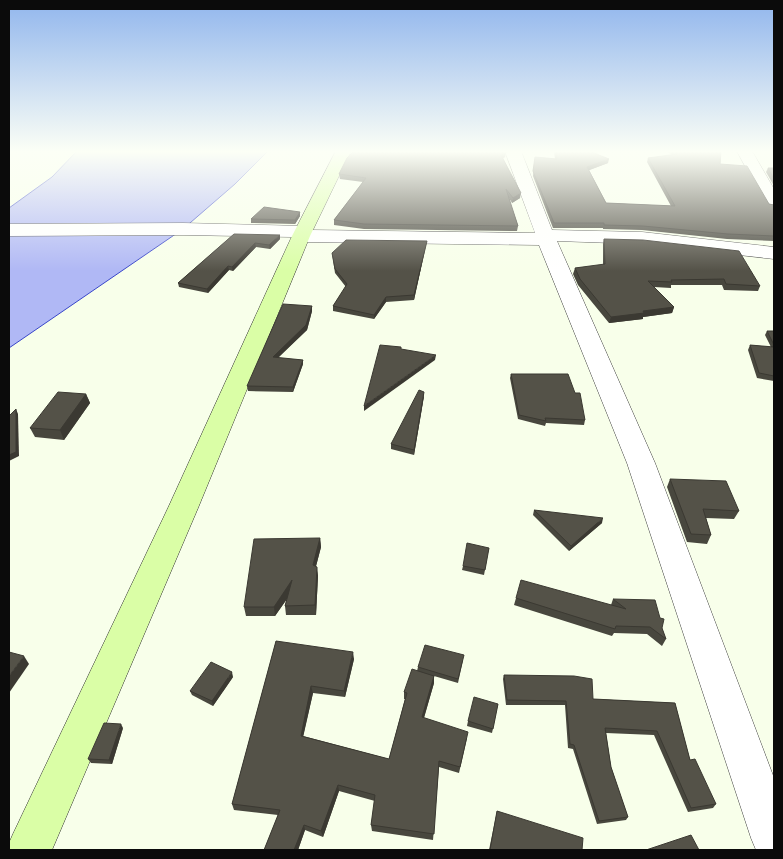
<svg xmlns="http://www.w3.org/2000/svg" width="783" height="859" font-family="'Source Serif 4',serif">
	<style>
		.water { fill: #b0b8f5; stroke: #3845ca }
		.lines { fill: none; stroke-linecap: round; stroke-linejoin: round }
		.street-casing { stroke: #3e3e3e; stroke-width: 1 }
		.secondary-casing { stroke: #2d2d2d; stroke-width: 1 }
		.street { fill: #fff; fill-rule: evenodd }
		.secondary { fill: #dafea6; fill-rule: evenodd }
		.wall { fill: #48473e }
		.shaded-wall { fill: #3b3932 }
		.building { fill: #545248; stroke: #3b3932 }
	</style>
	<rect width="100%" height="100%" fill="#f8ffea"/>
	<polygon class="water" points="77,151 268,151 235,184 183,229 9,348 9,208 52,177"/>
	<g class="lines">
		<g class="street-casing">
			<g id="street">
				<polygon points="505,151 521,151 552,230 642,232 774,247 774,259 642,244 557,241 655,463 774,778 774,850 756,850 751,838 627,463 539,245 301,242 294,240 292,237 183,235 9,236 9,224 183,223 303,226 311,230 535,233"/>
				<polygon points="737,151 752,151 774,189 774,208 768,207 765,203"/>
			</g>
		</g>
		<g class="secondary-casing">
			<polygon id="secondary" points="336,151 351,151 310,236 198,508 52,850 9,850 9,843 13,834 168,508 292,236"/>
		</g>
		<use href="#street" class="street"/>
		<use href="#secondary" class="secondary"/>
	</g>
	<g class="wall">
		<polygon points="554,151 589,151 589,152 608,163 589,170 606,203 671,206 647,162 648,158 672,155 667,151 721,151 720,164 769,204 774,205 774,241 727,239 642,230 603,229 603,228 553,228 533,176 535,157 555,159"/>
		<polygon points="505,157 503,158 520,198 512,203 509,198 518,226 517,231 364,229 334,225 334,220 363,182 340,179 339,174"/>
		<polygon points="768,168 774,168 774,186 766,172"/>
		<polygon points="300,212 300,216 295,224 251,223 251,219"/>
		<polygon points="234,234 280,239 270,249 256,247 233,271 229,270 208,293 179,287 178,283"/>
		<polygon points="604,239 760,286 758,291 724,290 722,285 671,285 671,288 654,287 674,307 672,313 643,317 643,319 609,323 578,285 573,274 575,268 603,265 603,244"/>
		<polygon points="427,241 426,245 414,300 386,302 374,319 333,311 333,306 346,287 335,273 332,253"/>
		<polygon points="312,306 312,311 307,330 278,358 303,360 303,364 293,392 248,391 247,386"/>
		<polygon points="767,331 774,331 774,381 757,378 748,350 750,345 771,347 765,335"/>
		<polygon points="511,374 575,393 585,420 584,425 546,423 545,426 518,419 510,378"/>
		<polygon points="86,394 90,403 64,440 35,437 30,428"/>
		<polygon points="424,396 414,455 391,449 391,444"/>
		<polygon points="670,479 739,511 734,519 706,518 711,535 707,544 687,542 667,487"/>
		<polygon points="534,510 602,523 569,551 533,515"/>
		<polygon points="320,538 321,547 316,566 318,576 316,615 286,615 285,606 287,599 275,616 246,616 244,607"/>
		<polygon points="489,548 484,575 462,570 463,566"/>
		<polygon points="516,598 611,605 613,599 662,628 666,639 662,646 647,634 614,633 612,636 514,605"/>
		<polygon points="276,641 354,659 345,697 313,693 303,736 389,759 405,699 404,699 404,692 417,671 418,667 463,660 458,683 434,676 434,683 424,718 467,738 459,773 439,767 433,840 372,831 371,825 375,801 339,791 323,837 305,830 298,850 264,850 278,815 234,810 232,804"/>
		<polygon points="504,675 593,699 675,703 690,760 716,804 713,808 688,812 654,735 606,733 611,767 628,817 626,820 597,824 573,749 568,748 565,705 506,705 503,679"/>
		<polygon points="233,677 213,706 192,695 190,691"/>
		<polygon points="498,704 492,733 467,726 468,721"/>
		<polygon points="123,728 112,764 91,763 88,759"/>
		<polygon points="497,811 582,850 489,850"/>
	</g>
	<g class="shaded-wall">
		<polygon points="506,153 505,157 501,159 501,155"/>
		<polygon points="609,159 608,163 587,171 587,167"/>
		<polygon points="521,193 520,198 512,203 513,198"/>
		<polygon points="300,212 300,216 295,224 295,220"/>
		<polygon points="280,235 280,239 270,249 269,245"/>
		<polygon points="427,241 426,245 414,300 414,295"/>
		<polygon points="255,243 256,247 233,271 232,267"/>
		<polygon points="228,266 229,270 208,293 207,289"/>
		<polygon points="386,297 386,302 374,319 374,315"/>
		<polygon points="312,306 312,311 307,330 273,362 273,357"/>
		<polygon points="674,307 672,313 643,317 643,319 609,323 611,317 643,311"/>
		<polygon points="436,355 435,360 364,411 364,406"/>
		<polygon points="303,360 303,364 293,392 293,387"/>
		<polygon points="424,392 424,396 414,455 414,450"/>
		<polygon points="86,394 90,403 64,440 60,430"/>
		<polygon points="16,409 18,414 19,456 9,461 9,455"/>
		<polygon points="603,518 602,523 569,551 571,546"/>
		<polygon points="320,538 321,547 314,574 313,565"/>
		<polygon points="317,567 318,576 316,615 315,605"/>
		<polygon points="292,580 293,590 275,616 274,607"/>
		<polygon points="353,652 354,659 345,697 344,691"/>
		<polygon points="24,656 29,664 9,693 9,676"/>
		<polygon points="232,672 233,677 213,706 212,701"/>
		<polygon points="434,676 434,683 422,724 422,717"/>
		<polygon points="311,686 313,693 302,742 301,736"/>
		<polygon points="121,724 123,728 112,764 109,760"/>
		<polygon points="338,785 339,791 323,837 321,831"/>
		<polygon points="304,825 305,830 298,850 294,850"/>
	</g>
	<g class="building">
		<polygon points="354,151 505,151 506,153 501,155 521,193 513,198 506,189 518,226 364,224 334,220 366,178 339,174 347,158"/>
		<polygon points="555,151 589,151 609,159 587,167 606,203 675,206 648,158 677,154 673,151 721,151 720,164 747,166 769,204 774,205 774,236 728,234 643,226 604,225 604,223 554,223 533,171 535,157 557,159"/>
		<polygon points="768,168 774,168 774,179"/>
		<polygon points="264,207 300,212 295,220 251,219"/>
		<polygon points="234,234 280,235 269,245 255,243 232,267 228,266 207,289 178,283"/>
		<polygon points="604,239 643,240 739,251 760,286 726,284 724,279 671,280 672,282 648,281 674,307 643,311 644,313 611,317 580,279 575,268 605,264"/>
		<polygon points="346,240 427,241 414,295 386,297 374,315 333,306 347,284 335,269 332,253"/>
		<polygon points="283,304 312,306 306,325 273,357 303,360 293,387 247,386"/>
		<polygon points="767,331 774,331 774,345"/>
		<polygon points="380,345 401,347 401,349 436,355 364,406"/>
		<polygon points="750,345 774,347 774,376 759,373"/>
		<polygon points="511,374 568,374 575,393 580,393 585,420 545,418 546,421 519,415"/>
		<polygon points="419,390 424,392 414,450 391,444"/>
		<polygon points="58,392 86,394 60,430 30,428"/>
		<polygon points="16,409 16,452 9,455 9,416"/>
		<polygon points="670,479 726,481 739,511 703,509 711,535 691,534"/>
		<polygon points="534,510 603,518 571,546"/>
		<polygon points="320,538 313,565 317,567 315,605 285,606 292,580 274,607 244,607 254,539"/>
		<polygon points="467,543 489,548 485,570 463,566"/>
		<polygon points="521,580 626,609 613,599 655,600 660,618 664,619 662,628 666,639 650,627 616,626 615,629 516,598"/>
		<polygon points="276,641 353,652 344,691 311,686 301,736 389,759 407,693 404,692 412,669 434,676 422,717 468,732 460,767 439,761 434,834 371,825 375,795 338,785 321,831 304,825 294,850 264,850 280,810 232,804"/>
		<polygon points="425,645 464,655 458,679 418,667"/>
		<polygon points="9,652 24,656 9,676"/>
		<polygon points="211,662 232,672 212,701 190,691"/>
		<polygon points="504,675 574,676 592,679 593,699 675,703 690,760 695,759 716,804 691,808 657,731 605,728 611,767 628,817 599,821 574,745 570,744 566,701 507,700"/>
		<polygon points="474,697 498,704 493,729 468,721"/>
		<polygon points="104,723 121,724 109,760 88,759"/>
		<polygon points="497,811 583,838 582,850 490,850"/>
		<polygon points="691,835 699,850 646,850"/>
	</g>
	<linearGradient id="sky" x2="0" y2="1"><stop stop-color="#91b6ed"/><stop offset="0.56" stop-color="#fcfff6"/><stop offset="1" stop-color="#fcfff6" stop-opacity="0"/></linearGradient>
	<rect width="783" height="271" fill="url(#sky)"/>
	<rect width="783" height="859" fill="none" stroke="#0b0b0b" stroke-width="20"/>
</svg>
